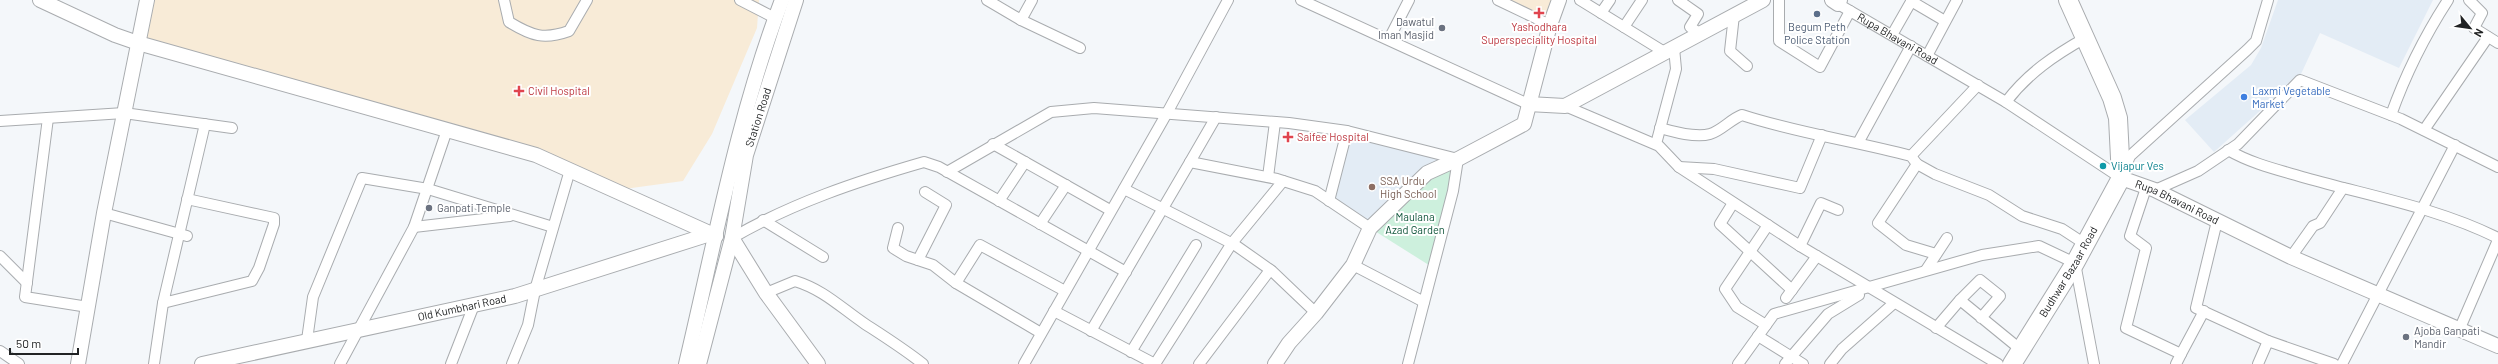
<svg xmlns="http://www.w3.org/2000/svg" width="2498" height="364" font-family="Barlow,sans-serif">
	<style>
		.built { fill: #e3ecf5 }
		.medical { fill: #f8ebd7 }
		.green { fill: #cdf0dd }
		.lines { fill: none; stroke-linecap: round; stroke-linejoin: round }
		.street-casing { stroke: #a9acaf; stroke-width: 12 }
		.secondary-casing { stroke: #a9acaf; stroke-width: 16 }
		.highway-casing { stroke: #a9acaf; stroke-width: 20 }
		.street { stroke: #fff; stroke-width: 10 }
		.secondary { stroke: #fff; stroke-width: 14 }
		.highway { stroke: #fff; stroke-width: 18 }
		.health-dot { fill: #e0444e; stroke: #fff; stroke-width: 1.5 }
		.service-dot { fill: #5c6f8a; stroke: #fff; stroke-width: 1.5 }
		.worship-dot { fill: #6b7280; stroke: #fff; stroke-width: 1.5 }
		.shop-dot { fill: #3f7fe0; stroke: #fff; stroke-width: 1.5 }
		.culture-dot { fill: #0f9aa8; stroke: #fff; stroke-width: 1.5 }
		.education-dot { fill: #8d6e63; stroke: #fff; stroke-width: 1.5 }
		.labels { text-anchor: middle; stroke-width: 4; stroke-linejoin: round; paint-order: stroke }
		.worship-label { font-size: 11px; fill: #5b616d; stroke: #fff; text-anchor: start }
		.health-label { font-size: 11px; fill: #be3a42; stroke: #fff; text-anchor: start }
		.service-label { font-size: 11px; fill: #4e5e75; stroke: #fff }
		.street-label { font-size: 11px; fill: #212324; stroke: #fff }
		.shop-label { font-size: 11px; fill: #366cbe; stroke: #fff; text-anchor: start }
		.culture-label { font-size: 11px; fill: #0d838f; stroke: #fff; text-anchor: start }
		.education-label { font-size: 11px; fill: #785e54; stroke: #fff; text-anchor: start }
		.park-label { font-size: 11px; fill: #0d5439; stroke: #fff }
	</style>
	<rect width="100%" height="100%" fill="#f4f7fa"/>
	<g class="built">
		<polygon points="2278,0 2433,0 2399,68 2320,33 2301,74 2214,152 2185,120 2251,65 2261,48"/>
		<polygon points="1347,131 1458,159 1370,228 1329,201"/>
	</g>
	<g class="medical">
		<polygon points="149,0 759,0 757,28 712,134 683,181 617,190 536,155 138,43"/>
		<polygon points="1498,0 1559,0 1550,25"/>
	</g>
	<polygon class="green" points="1458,159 1432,267 1370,228 1427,173"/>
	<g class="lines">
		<g class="street-casing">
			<g id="street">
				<path d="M504 0 509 22C532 36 544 40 569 31L587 0"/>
				<polyline points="740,0 775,18"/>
				<polyline points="987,0 1021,20 1080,48"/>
				<polyline points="1301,0 1528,104"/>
				<polyline points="1498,0 1550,25"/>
				<polyline points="1580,0 1666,53"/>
				<polyline points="1678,0 1698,14 1690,27 1701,34"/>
				<polyline points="1779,0 1779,41 1820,67 1850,11"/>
				<polyline points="2469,0 2482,13 2474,28 2498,43"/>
				<polyline points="1911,1 1945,21"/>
				<path id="s1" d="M1838 4 2006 102 2121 178 2130 156 2247 50 2256 41 2268 0"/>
				<polyline points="1601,13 1610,0"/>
				<polyline points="1734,15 1730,51 1747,66"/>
				<polyline points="1021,20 1032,0"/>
				<polyline points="1624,27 1642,0"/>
				<polyline points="1892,35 1912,0"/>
				<polyline points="1389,39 1409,0"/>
				<polyline points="1927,56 1957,0"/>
				<path d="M2006 102C2028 73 2055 55 2085 38"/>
				<polyline points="1565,106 1659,146 1679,167 1800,246 1998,364"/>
				<path d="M2391 115C2406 73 2424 37 2448 0"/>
				<polyline points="1216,117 1190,162 1277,179 1315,191 1370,228"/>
				<polyline points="48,118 25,297 88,307"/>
				<polyline points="0,121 124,113 232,128"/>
				<path d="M1660 128C1674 132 1696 138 1710 134 1721 131 1731 119 1742 115 1797 133 1855 141 1911 156L1917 164 1935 174 1989 195 2022 216 2062 229 2085 244"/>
				<polyline points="2424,130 2488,37"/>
				<polyline points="1858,143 1911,46"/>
				<polyline points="993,144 1110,210"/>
				<polyline points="1656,144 1676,69 1674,48"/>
				<path d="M2228 150C2252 164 2279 170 2306 178 2370 196 2438 208 2498 238"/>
				<polyline points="1911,156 1978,85"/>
				<polyline points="1917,164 1878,223 1906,245 1936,254"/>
				<polyline points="1679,167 1714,169 1800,188 1822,135"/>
				<polyline points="947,172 1051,112 1094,108 1289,123 1347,131 1458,159 1453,191 1408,364"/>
				<polyline points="1268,177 1275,122"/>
				<polyline points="2146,188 2130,236 2146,248 2126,328 2181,354 2176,364"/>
				<polyline points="1124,189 1235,245 1272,271 1316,313"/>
				<polyline points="2155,190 2198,171 2238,144 2300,80 2401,119 2498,167"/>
				<polyline points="187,199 274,218 274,224 259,268 252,281 163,303 205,124"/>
				<polyline points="999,201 1025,162"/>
				<polyline points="1329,201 1347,131"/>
				<polyline points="1733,203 1720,224 1792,290"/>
				<polyline points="104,213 187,236"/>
				<polyline points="763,220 823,257"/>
				<polyline points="2217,221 2196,308 2268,341"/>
				<polyline points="1040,224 1066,185"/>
				<polyline points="414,227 510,216"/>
				<polyline points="898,228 893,248 906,256 933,265 956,283"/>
				<path d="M732 238C792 203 858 181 924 162L939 167 1126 272"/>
				<polyline points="1800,246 1821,203 1838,210"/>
				<polyline points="0,256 27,283"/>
				<polyline points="2291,257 2313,226 2320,223 2343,188"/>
				<polyline points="918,260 946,205 925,192"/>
				<polyline points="1353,265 1424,302"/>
				<polyline points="1926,270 1947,238"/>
				<path d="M766 293 795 281C824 290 840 307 865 324 885 337 904 349 923 364"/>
				<polyline points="1786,298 1817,256"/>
				<polyline points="1054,311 1155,364"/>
				<polyline points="1981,318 2000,296 1980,280 1960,300 2020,349"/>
				<polyline points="1766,325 1737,307 1725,289 1768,225"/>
				<polyline points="1936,328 1960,300"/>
				<polyline points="2460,328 2498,240"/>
				<polyline points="1091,331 1190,162"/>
				<polyline points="1041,333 956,283 980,245 1065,291"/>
				<polyline points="1758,336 1803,364"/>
				<polyline points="307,340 313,297 362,178 428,189 553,227"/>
				<polyline points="0,351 19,364"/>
				<polyline points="1131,352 1196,245"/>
				<polyline points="2181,354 2204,311"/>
				<polyline points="154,364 163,303"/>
				<polyline points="340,364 414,227 447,130"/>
				<polyline points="451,364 474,305"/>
				<polyline points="512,364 528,325 535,290 570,170"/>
				<polyline points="1024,364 1167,113 1228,0"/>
				<polyline points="1155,364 1232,243 1283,181"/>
				<polyline points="1199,364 1270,270"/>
				<polyline points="1738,364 1774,314 1982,255 2039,246 2075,263 2094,364"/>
				<polyline points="1785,364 1828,314 1859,295"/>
				<polyline points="1830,364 1842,349 1894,303"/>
				<polyline points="2258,364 2268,341 2334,364"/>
				<polyline points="2342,364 2455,145"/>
			</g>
		</g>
		<g class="secondary-casing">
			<g id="secondary">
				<polyline points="40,0 115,35 138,43 536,155 716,236"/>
				<polyline points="1832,0 1838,4 1840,0"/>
				<polyline points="1528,104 1565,106 1763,0"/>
				<path id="s2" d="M2121 178 2155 190 2291 257 2498 346"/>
				<polyline points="732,238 766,293 818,364"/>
				<polyline points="78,364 104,213 147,0"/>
				<path id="s3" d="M202 364 515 296 707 235 716 236"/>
				<path d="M686 364C715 242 737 118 782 0"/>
				<path id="s4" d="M699 364 732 238 746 155 796 0"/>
				<polyline points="1275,364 1289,343 1316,313 1353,265 1370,228 1427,173 1458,159 1524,124 1550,25 1559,0"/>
			</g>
		</g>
		<g class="highway-casing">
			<g id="highway">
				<path id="s5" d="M2012 364 2075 263 2121 178 2118 118 2112 98 2068 0"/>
			</g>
		</g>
		<use href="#street" class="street"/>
		<use href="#secondary" class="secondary"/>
		<use href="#highway" class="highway"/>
	</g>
	<g class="health-dot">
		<path d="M1537 7h4v4h4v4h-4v4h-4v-4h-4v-4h4z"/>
		<path d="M517 85h4v4h4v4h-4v4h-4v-4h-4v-4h4z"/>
		<path d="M1286 131h4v4h4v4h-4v4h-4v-4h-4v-4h4z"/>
	</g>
	<circle class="service-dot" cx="1817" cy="14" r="4"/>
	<g class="worship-dot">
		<circle cx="1442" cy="28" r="4"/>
		<circle cx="429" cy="208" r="4"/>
		<circle cx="2406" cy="337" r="4"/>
	</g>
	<circle class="shop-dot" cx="2244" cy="97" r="4"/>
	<circle class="culture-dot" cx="2103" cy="166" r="4"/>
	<circle class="education-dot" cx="1372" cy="187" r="4"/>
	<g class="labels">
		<g class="worship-label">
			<text x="1434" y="26" text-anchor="end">Dawatul<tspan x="1434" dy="13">Iman Masjid</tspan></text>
			<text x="437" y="212">Ganpati Temple</text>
			<text x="2414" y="335">Ajoba Ganpati<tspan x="2414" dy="13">Mandir</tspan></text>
		</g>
		<g class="health-label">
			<text x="1539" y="31" text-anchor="middle">Yashodhara<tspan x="1539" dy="13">Superspeciality Hospital</tspan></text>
			<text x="528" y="95">Civil Hospital</text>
			<text x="1297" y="141">Saifee Hospital</text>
		</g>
		<g class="service-label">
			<text x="1817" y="31">Begum Peth<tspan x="1817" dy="13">Police Station</tspan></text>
		</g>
		<g class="street-label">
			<text dy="4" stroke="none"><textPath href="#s1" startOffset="69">Rupa Bhavani Road</textPath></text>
			<text dy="4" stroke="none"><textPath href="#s4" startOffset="254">Station Road</textPath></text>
			<text dy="4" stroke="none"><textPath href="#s2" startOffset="61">Rupa Bhavani Road</textPath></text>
			<text dy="4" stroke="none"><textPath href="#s5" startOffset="108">Budhwar Bazaar Road</textPath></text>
			<text dy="4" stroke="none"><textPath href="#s3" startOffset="266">Old Kumbhari Road</textPath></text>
		</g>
		<g class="shop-label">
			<text x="2252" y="95">Laxmi Vegetable<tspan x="2252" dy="13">Market</tspan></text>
		</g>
		<g class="culture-label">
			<text x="2111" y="170">Vijapur Ves</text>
		</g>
		<g class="education-label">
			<text x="1380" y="185">SSA Urdu<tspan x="1380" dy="13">High School</tspan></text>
		</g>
		<g class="park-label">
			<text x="1415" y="221">Maulana<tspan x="1415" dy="13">Azad Garden</tspan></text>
		</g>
	</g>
	<g transform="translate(2470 28) rotate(119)" stroke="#ffffff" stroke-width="3" paint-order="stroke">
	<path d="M0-3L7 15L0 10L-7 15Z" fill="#212324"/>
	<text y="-6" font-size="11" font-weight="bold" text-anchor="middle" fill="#212324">N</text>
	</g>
	<path d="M10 348v6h68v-6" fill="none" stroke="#212324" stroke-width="2"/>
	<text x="16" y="348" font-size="12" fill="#212324" stroke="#ffffff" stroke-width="3" paint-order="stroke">50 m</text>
</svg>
